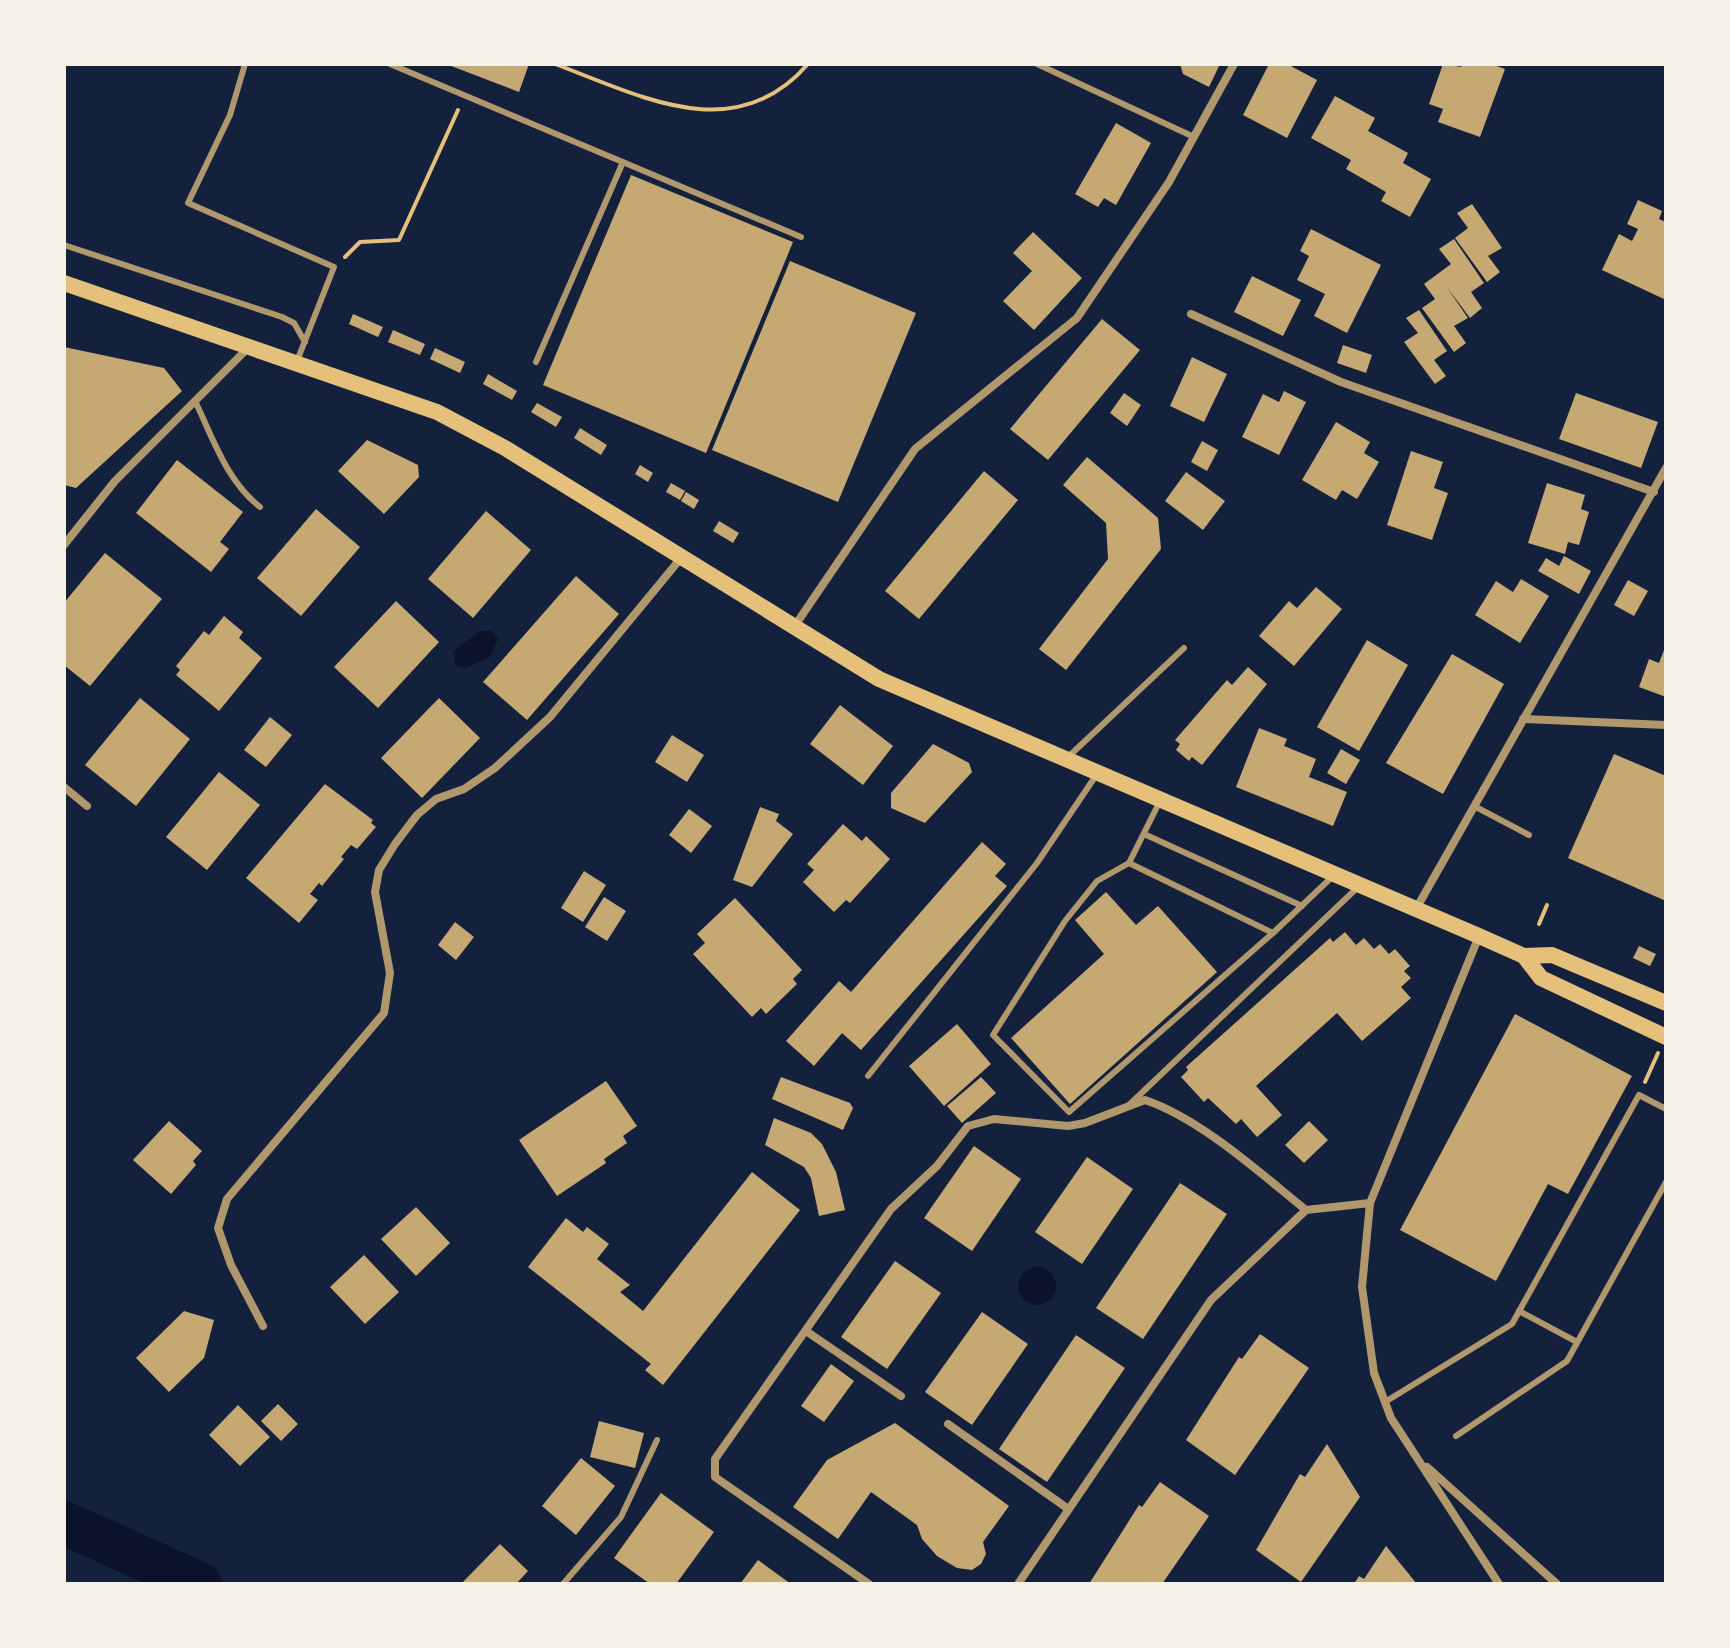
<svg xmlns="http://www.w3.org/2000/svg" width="1730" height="1648" font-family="Spectral,serif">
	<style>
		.water { fill: #0b132b }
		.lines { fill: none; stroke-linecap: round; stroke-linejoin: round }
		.river { stroke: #0b132b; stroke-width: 44 }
		.building { fill: #c6a872 }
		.path { stroke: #e5c07b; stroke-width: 4 }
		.service { stroke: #b1986c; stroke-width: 6 }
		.minor { stroke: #b1986c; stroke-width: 8 }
		.secondary { stroke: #e5c07b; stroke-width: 16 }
	</style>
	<rect width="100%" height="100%" fill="#14213d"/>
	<g class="water">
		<polygon points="479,631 492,631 498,639 490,657 466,668 455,665 454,651"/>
		<circle cx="1037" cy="1286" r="19"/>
	</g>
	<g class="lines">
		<polyline class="river" points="64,1523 200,1584"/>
	</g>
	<g class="building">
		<polygon points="446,64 529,64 519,92"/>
		<polygon points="1180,64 1220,64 1209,87 1183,74"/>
		<polygon points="1269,64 1287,64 1317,80 1287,138 1243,115"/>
		<polygon points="1443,64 1461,67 1462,64 1491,64 1505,69 1480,137 1438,122 1443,109 1429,104"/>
		<polygon points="1335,96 1375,118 1368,131 1408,153 1403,163 1431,179 1410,217 1381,201 1386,192 1346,169 1351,160 1311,138"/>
		<polygon points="1116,123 1151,143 1116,205 1104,198 1098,207 1075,194"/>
		<polygon points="631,175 793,242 706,453 543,385"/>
		<polygon points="1638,200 1662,211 1659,219 1666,222 1666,300 1602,270 1619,234 1632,241 1638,229 1627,224"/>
		<polygon points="1472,204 1502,248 1488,256 1500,272 1487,282 1455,238 1468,228 1457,213"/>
		<polygon points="1311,229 1381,265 1347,333 1314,316 1325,294 1297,280 1309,256 1300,251"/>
		<polygon points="1033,232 1082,278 1034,330 1003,301 1032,271 1013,253"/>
		<polygon points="1454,239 1484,283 1471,292 1482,308 1470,318 1446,286 1468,318 1454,326 1466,343 1454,352 1422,308 1435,299 1424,284 1451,264 1439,249"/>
		<polygon points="790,261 916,313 838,502 712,450"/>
		<polygon points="1252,276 1301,300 1283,336 1234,312"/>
		<polygon points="1419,310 1447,351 1434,360 1446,376 1435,384 1404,342 1418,333 1406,318"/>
		<polygon points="353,314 383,327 378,337 349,324"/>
		<polygon points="1102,319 1140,350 1048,460 1010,429"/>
		<polygon points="393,330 425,344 420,355 388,342"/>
		<polygon points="1343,345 1372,355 1366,373 1337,363"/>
		<polygon points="64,347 164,368 182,391 76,488 64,485"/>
		<polygon points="435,348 465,362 460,373 430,359"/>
		<polygon points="1192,357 1227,374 1204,422 1170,406"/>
		<polygon points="488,374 517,391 512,400 483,384"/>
		<polygon points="1284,391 1306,402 1279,455 1242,437 1263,394 1279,402"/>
		<polygon points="1124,393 1141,405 1127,426 1110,413"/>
		<polygon points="1576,393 1658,422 1641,468 1559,439"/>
		<polygon points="537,403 562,417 556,427 531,412"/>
		<polygon points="1336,422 1370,442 1364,453 1379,462 1357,499 1342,490 1336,500 1302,480"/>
		<polygon points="580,428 607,445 601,455 574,438"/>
		<polygon points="367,440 418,465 419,477 384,514 338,471"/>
		<polygon points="1202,441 1218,450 1207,471 1191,462"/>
		<polygon points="1411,451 1443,462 1434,488 1448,493 1432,540 1387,525"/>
		<polygon points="1087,457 1158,518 1161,549 1066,670 1039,649 1108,559 1106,523 1063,485"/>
		<polygon points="177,460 243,512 220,542 229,549 211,572 136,513"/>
		<polygon points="640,465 653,473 648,482 635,474"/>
		<polygon points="984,471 1018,500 919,619 885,591"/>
		<polygon points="1186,472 1225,501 1203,530 1165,501"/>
		<polygon points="671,483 685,491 680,500 666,492"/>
		<polygon points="1547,483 1585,495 1581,509 1589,512 1579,545 1568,542 1565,554 1528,543"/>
		<polygon points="686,492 699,500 694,509 681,501"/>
		<polygon points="316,509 360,547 301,616 257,578"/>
		<polygon points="486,511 531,550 473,618 428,579"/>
		<polygon points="719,521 739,533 733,543 713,531"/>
		<polygon points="105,553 162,599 90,686 64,665 64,603"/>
		<polygon points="1564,556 1591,571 1579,594 1538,571 1546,558 1559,566"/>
		<polygon points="576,576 619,614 527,720 483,682"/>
		<polygon points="1521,579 1549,596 1520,643 1475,615 1496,581 1513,592"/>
		<polygon points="1628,580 1648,591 1634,616 1614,605"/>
		<polygon points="1316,587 1342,609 1294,666 1259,636 1289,601 1297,608"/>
		<polygon points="396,601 439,642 378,708 334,667"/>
		<polygon points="224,616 243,632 239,638 262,658 219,711 176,675 180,670 176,666 204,631 209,635"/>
		<polygon points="1367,640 1408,665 1359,751 1317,727"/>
		<polygon points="1666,645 1666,697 1639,687 1649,659 1659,663"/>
		<polygon points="1452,654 1504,684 1443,794 1386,763"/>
		<polygon points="1248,667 1267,684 1202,765 1192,757 1189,761 1176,750 1180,744 1175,740 1227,680 1232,685"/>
		<polygon points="140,698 190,739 136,806 85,765"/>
		<polygon points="439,698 480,738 422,798 381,758"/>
		<polygon points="840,705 893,746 863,785 810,744"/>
		<polygon points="270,717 292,735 266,767 244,750"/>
		<polygon points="1259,728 1287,739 1284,746 1316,759 1309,777 1347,792 1333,826 1236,787"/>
		<polygon points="672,735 704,755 687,782 655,762"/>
		<polygon points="933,744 969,763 972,772 925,823 891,808 891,793"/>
		<polygon points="1341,749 1360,760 1346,784 1327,773"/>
		<polygon points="1614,754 1666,776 1666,901 1568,858"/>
		<polygon points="219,772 260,805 207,870 166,837"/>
		<polygon points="325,784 373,820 371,823 376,827 357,849 351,845 341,857 344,859 322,886 319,883 310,894 318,900 299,923 246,878"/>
		<polygon points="760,807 779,814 776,821 793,834 752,887 733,880"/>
		<polygon points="689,809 712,826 691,853 669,835"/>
		<polygon points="843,824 862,841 866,836 890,859 850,903 846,900 834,912 803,882 814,870 807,864"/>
		<polygon points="982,842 1006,864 995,876 1007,886 861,1050 842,1033 814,1066 786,1041 839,981 851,992"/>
		<polygon points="584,871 606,885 583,922 561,908"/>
		<polygon points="1106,892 1136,925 1158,906 1217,972 1070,1104 1011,1038 1104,954 1075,920"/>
		<polygon points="604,897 626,911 607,941 585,927"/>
		<polygon points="735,898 802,970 793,979 797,984 766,1014 761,1008 752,1017 693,954 705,943 697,934"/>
		<polygon points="455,922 474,937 456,960 438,945"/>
		<polygon points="1345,932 1356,945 1364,938 1374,949 1380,944 1389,954 1395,949 1410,966 1404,971 1411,978 1401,987 1411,998 1362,1041 1337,1013 1256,1086 1282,1115 1257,1137 1241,1119 1236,1124 1208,1098 1204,1102 1181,1077 1188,1070 1186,1067 1330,938 1333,942"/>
		<polygon points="1639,946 1656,954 1650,966 1633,958"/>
		<polygon points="1515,1014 1632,1076 1568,1194 1548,1184 1496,1281 1400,1230"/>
		<polygon points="957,1024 991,1064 944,1106 909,1066"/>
		<polygon points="781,1077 850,1103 853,1108 843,1130 772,1099"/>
		<polygon points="981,1077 996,1093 962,1123 947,1106"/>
		<polygon points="606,1081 637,1126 623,1136 627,1143 604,1159 606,1163 557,1196 519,1140"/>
		<polygon points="774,1118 811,1133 822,1144 836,1172 845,1210 819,1216 811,1178 804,1167 765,1145"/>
		<polygon points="169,1121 202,1151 193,1161 196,1165 171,1194 133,1160"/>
		<polygon points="1309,1121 1328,1140 1304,1163 1285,1145"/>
		<polygon points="974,1146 1021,1179 972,1251 924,1218"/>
		<polygon points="1087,1157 1133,1189 1082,1264 1035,1232"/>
		<polygon points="752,1172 800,1210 663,1385 645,1370 651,1364 528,1267 566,1218 583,1232 587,1227 609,1244 597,1259 630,1285 620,1292 643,1311"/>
		<polygon points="1180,1183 1227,1214 1143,1339 1096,1308"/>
		<polygon points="416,1207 450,1243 416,1276 381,1239"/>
		<polygon points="364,1255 399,1292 365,1324 330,1287"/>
		<polygon points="895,1261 941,1293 887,1369 841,1337"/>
		<polygon points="184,1311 214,1320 204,1358 169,1392 136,1358"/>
		<polygon points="982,1312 1028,1344 972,1425 925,1392"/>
		<polygon points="1260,1334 1309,1368 1235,1475 1186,1440 1239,1357 1242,1359"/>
		<polygon points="1076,1335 1125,1368 1047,1482 999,1449"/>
		<polygon points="831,1364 854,1381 824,1422 801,1406"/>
		<polygon points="278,1404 298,1424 281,1441 261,1421"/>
		<polygon points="238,1405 270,1437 240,1466 209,1435"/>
		<polygon points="599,1421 644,1433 635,1468 590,1457"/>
		<polygon points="895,1423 1009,1506 983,1542 986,1554 981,1564 972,1570 957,1568 937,1556 922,1539 917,1525 871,1492 838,1539 793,1507 827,1460"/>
		<polygon points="1327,1444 1360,1497 1301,1582 1256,1550 1300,1474 1305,1477"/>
		<polygon points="581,1458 615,1486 576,1535 542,1506"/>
		<polygon points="1160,1482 1209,1516 1162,1584 1089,1584 1139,1505 1142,1507"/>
		<polygon points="661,1493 714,1532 676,1584 650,1584 614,1558"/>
		<polygon points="500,1544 528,1571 516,1584 461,1584"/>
		<polygon points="1386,1546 1417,1584 1354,1584 1359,1576 1364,1579"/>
		<polygon points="758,1560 791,1584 740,1584"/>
	</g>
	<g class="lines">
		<g class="path">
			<path d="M555 64C641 96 735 148 808 64"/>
			<polyline points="345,257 360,242 399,240 458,110"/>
			<polyline points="1539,924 1547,905"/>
			<polyline points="1645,1082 1658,1053"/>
		</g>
		<g class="service">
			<polyline points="245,64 230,115 188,203 334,267 297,361"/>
			<polyline points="390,64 801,237"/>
			<polyline points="1037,64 1194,137"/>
			<polyline points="64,245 282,317 294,323 305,342"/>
			<polyline points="536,362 623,162"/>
			<path d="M195 401C214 440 226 480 260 507"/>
			<polyline points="1067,758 1184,648"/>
			<polyline points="1160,801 1129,863 1273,933 1333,876"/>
			<polyline points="1474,806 1529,835"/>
			<polyline points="1144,834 1302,906"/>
			<polyline points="1129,863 1097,881 1065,921 993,1035 1069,1112 1273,933"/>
			<polyline points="868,1076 1037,863 1097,774"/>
			<polyline points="1129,1105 1358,887"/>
			<polyline points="1519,1311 1577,1342"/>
			<polyline points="1385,1402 1512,1324 1639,1095 1666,1109"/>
			<polyline points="1456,1436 1567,1361 1666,1182"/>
			<polyline points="563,1584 621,1517 657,1440"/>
		</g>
		<g class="minor">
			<polyline points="1191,314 1341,382 1654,492"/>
			<polyline points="64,545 115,481 249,347"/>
			<polyline points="794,627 915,449 1077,318 1169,182 1234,64"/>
			<polyline points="1523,719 1666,725"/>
			<polyline points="64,787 87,806"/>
			<polyline points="1416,909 1666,468"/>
			<polyline points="1479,936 1370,1203 1362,1287 1374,1373 1391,1418 1499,1584"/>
			<polyline points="1306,1210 1370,1203"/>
			<polyline points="263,1326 231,1265 218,1228 227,1199 384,1013 390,973 375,892 379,870 395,844 417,815 436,799 464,789 495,768 550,717 681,558"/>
			<polyline points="806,1331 901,1396"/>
			<polyline points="948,1424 1067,1508"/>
			<polyline points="1427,1467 1557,1584"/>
			<path d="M869 1584 715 1477V1459L891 1209 937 1166 968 1126 994 1119 1068 1126 1085 1123 1145 1100C1201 1119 1260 1173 1306 1210"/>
			<polyline points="1018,1584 1211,1300 1306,1210"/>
		</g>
		<g class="secondary">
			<polyline points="64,283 437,412 505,448 879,679 1479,936 1524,956 1541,978 1666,1037"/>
			<polyline points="1524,956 1552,955 1666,1003"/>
		</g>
	</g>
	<rect width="1730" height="1648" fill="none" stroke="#f6f1e7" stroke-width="132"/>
</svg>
